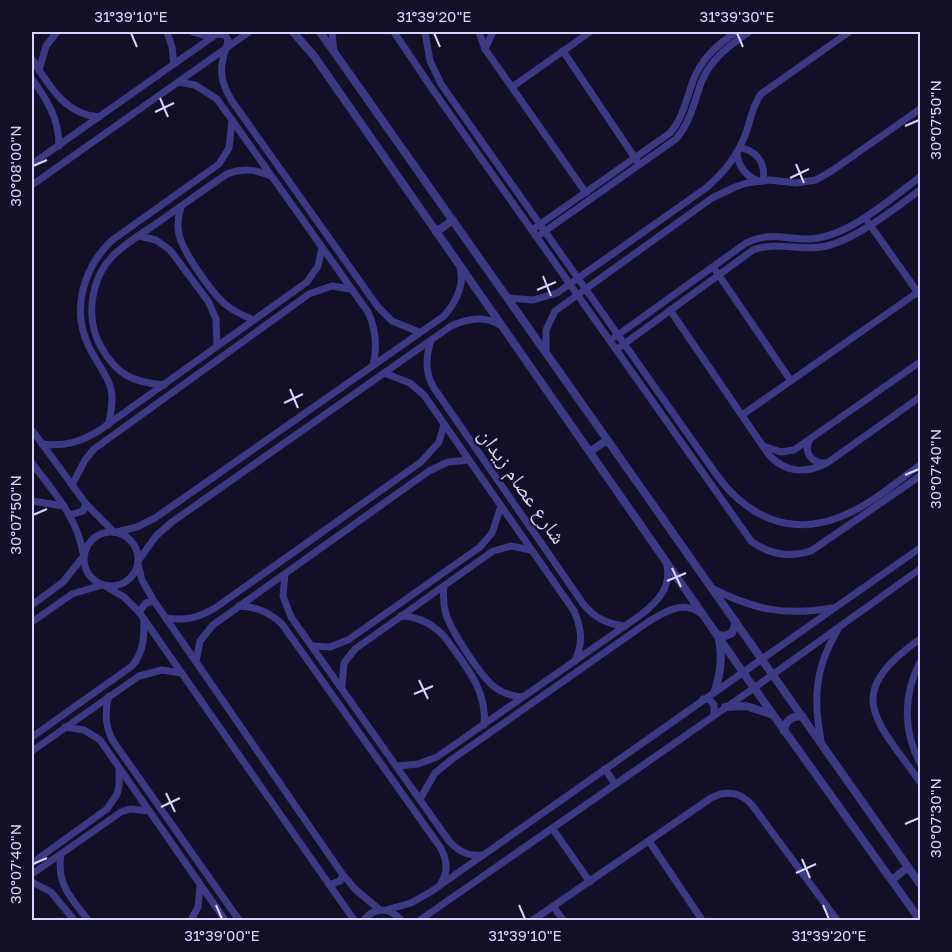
<svg xmlns="http://www.w3.org/2000/svg" width="952" height="952" font-family="'Golos Text','Noto Naskh Arabic',sans-serif">
	<style>
		.lines { fill: none; stroke-linecap: round; stroke-linejoin: round }
		.minor { stroke: #3d3a85; stroke-width: 7 }
		.tertiary { stroke: #3d3a85; stroke-width: 8 }
		.ticks { fill: none; stroke: #d9d4ff; stroke-width: 2 }
		.labels { text-anchor: middle; stroke-width: 4.5; stroke-linejoin: round; paint-order: stroke }
		.street-label { font-size: 21px; fill: #d9d4ff; stroke: #130f26 }
		.neatline { fill: none; stroke: #d9d4ff; stroke-width: 2 }
		.ticks-label { font-size: 15px; text-anchor: middle; fill: #d9d4ff }
	</style>
	<rect width="100%" height="100%" fill="#130f26"/>
	<g class="lines">
		<g class="minor">
			<polyline points="167,32 172,47 174,64"/>
			<polyline points="193,32 212,37"/>
			<polyline points="332,32 334,52"/>
			<path d="M394 32 433 90 751 541C770 555 789 558 811 551L920 476"/>
			<path d="M425 32 430 61 441 84 716 474C746 516 789 537 840 517 869 506 895 483 920 465"/>
			<polyline points="479,32 485,49 586,193"/>
			<path d="M216 34 225 35 228 40C227 47 224 52 223 59 219 75 224 88 232 101L378 307 392 321 419 332"/>
			<polyline points="485,49 493,32"/>
			<polyline points="563,51 637,161"/>
			<path d="M32 59C49 85 64 114 99 117"/>
			<polyline points="39,70 46,46 57,32"/>
			<path d="M32 79C47 100 59 118 59 146"/>
			<path d="M178 82 195 85 217 99 368 312C376 330 378 346 373 365"/>
			<polyline points="512,87 590,32"/>
			<path d="M740 148C757 150 766 164 763 181"/>
			<path d="M737 152C738 167 745 176 759 181"/>
			<polyline points="32,164 218,33"/>
			<polyline points="32,185 249,32"/>
			<path d="M181 207C178 216 177 225 179 234 182 251 212 293 225 304 234 312 244 316 254 320"/>
			<polyline points="868,222 919,294"/>
			<path d="M532 230 670 133C683 118 686 100 693 81 701 59 717 45 736 32"/>
			<path d="M541 234 676 139C690 123 694 103 701 83 710 59 729 46 749 32"/>
			<polyline points="139,236 156,240 170,250 208,301 216,319 217,346"/>
			<polyline points="716,271 791,381"/>
			<path d="M507 298 533 300 557 293 706 188C725 172 739 154 747 130 751 117 753 105 761 94L849 32"/>
			<path d="M670 310 769 455C786 473 805 474 827 463L920 397"/>
			<path d="M615 337 746 243C775 229 790 243 818 238 853 232 892 198 920 177"/>
			<path d="M431 341C425 358 425 373 434 388L584 605C595 618 607 624 625 626"/>
			<path d="M620 347 753 250C776 241 798 251 821 247 851 243 896 208 920 190"/>
			<polyline points="546,353 546,330 555,311 712,198 735,187 747,183 770,180 796,183 816,180 833,170 920,109"/>
			<path d="M384 373 410 383 424 395 574 611C582 629 583 643 575 661"/>
			<path d="M164 385C132 382 117 375 101 347 84 316 91 274 118 251 133 238 151 228 167 216 187 202 206 188 227 174 243 168 255 169 271 176"/>
			<polyline points="742,415 918,292"/>
			<path d="M108 425C119 383 106 380 89 347 71 310 83 269 111 241L219 164 229 148 232 120"/>
			<polyline points="32,430 86,504 114,532"/>
			<path d="M810 439C803 452 811 463 825 463"/>
			<path d="M42 444C64 447 81 442 100 430L307 282 318 266 322 248"/>
			<polyline points="763,446 781,452 794,450 920,362"/>
			<path d="M32 463C53 491 77 517 83 553"/>
			<polyline points="72,485 85,460 94,449 309,294 332,286 350,289"/>
			<polyline points="32,501 64,506"/>
			<polyline points="70,515 83,511 86,504"/>
			<circle cx="111" cy="559" r="27"/>
			<path d="M117 532 137 527 155 518 444 316C456 302 465 286 460 268"/>
			<path d="M138 561 156 536 172 522 451 326C466 319 484 315 500 325"/>
			<polyline points="138,564 142,580 154,601 343,875 356,890 380,910"/>
			<path d="M285 574 283 596 291 617 449 841C458 851 468 857 481 855"/>
			<polyline points="105,586 124,597 139,612 354,920"/>
			<path d="M444 586C443 595 443 604 446 614 451 631 479 673 492 685 501 693 511 696 522 697"/>
			<path d="M713 589C756 610 784 616 832 608"/>
			<polyline points="32,605 63,582 83,557"/>
			<path d="M239 606C257 607 269 612 282 624L440 847C447 859 449 871 441 883"/>
			<polyline points="139,612 146,603 154,601"/>
			<path d="M401 616C419 617 431 623 444 636 463 663 488 689 484 725"/>
			<path d="M166 618C185 621 198 618 215 608L421 462 439 442 444 425"/>
			<polyline points="32,622 72,594 102,585"/>
			<path d="M920 639C841 695 876 719 920 782"/>
			<polyline points="312,646 330,647 348,640 480,547 492,533 501,506"/>
			<polyline points="196,661 200,641 213,625 429,471 448,462 469,460"/>
			<path d="M920 662C903 695 903 731 920 763"/>
			<polyline points="342,686 344,663 355,649 493,551 511,546 531,550"/>
			<path d="M109 696C104 712 105 726 113 741L239 920"/>
			<polyline points="703,699 710,700 714,705 714,715"/>
			<polyline points="65,727 84,730 100,740 225,920"/>
			<path d="M32 737 132 666C144 652 144 637 144 619"/>
			<path d="M821 741C813 699 815 668 837 631"/>
			<polyline points="32,751 139,676 162,670 181,673"/>
			<path d="M397 766 418 764 437 757 642 614C658 601 671 588 667 565"/>
			<polyline points="605,769 615,784"/>
			<path d="M420 799 435 773 451 760 648 622C664 612 683 600 700 613"/>
			<polyline points="552,828 590,882"/>
			<polyline points="649,841 702,920"/>
			<path d="M61 854C56 884 71 898 88 920"/>
			<polyline points="32,863 107,809 117,794 119,786 119,771"/>
			<polyline points="32,874 121,812 130,809 149,811"/>
			<polyline points="32,882 51,892 74,920"/>
			<polyline points="329,885 340,881 343,875"/>
			<polyline points="553,906 563,920"/>
			<polyline points="386,910 411,903 432,891 920,548"/>
			<polyline points="191,920 198,907 200,886"/>
			<path d="M364 920C374 907 390 907 401 920"/>
			<polyline points="420,920 754,688 920,569"/>
			<path d="M533 920 711 798C726 790 741 792 752 805L837 920"/>
		</g>
		<g class="tertiary">
			<polyline points="293,32 314,56 754,688 920,920"/>
			<polyline points="320,32 920,884"/>
			<polyline points="436,232 453,220"/>
			<polyline points="591,451 607,440"/>
			<path d="M715 691C721 671 723 655 718 635L725 636 732 633 736 622"/>
			<polyline points="725,707 746,706 771,714"/>
			<path d="M784 731C785 721 792 715 803 717"/>
			<polyline points="892,880 908,867"/>
		</g>
	</g>
	<path class="ticks" d="M131 33 137 47M434 33 440 47M737 33 743 47M160 98 168 117M155 112 174 103M905 126 919 120M796 164 804 183M33 166 47 160M790 178 809 169M543 276 551 296M537 290 556 282M290 389 298 408M284 403 303 394M905 475 919 469M33 515 47 509M672 568 681 587M667 581 686 573M419 680 428 699M414 694 433 686M166 793 175 812M161 807 180 798M905 824 919 818M802 859 810 878M33 864 47 858M796 873 816 864M216 905 222 919M519 905 525 919M823 905 829 919"/>
	<g class="labels">
		<g class="street-label">
			<text transform="translate(522 486) rotate(55)" y="7">شارع عصام زيدان</text>
		</g>
	</g>
	<rect width="952" height="952" fill="none" stroke="#130f26" stroke-width="66"/>
	<rect x="33" y="33" width="886" height="886" class="neatline"/>
	<g class="ticks-label">
		<text x="131" y="22">31°39'10"E</text>
		<text x="434" y="22">31°39'20"E</text>
		<text x="737" y="22">31°39'30"E</text>
		<text transform="translate(936 120) rotate(-90)" y="5">30°07'50"N</text>
		<text transform="translate(16 166) rotate(-90)" y="5">30°08'00"N</text>
		<text transform="translate(936 469) rotate(-90)" y="5">30°07'40"N</text>
		<text transform="translate(16 515) rotate(-90)" y="5">30°07'50"N</text>
		<text transform="translate(936 818) rotate(-90)" y="5">30°07'30"N</text>
		<text transform="translate(16 864) rotate(-90)" y="5">30°07'40"N</text>
		<text x="222" y="941">31°39'00"E</text>
		<text x="525" y="941">31°39'10"E</text>
		<text x="829" y="941">31°39'20"E</text>
	</g>
</svg>
